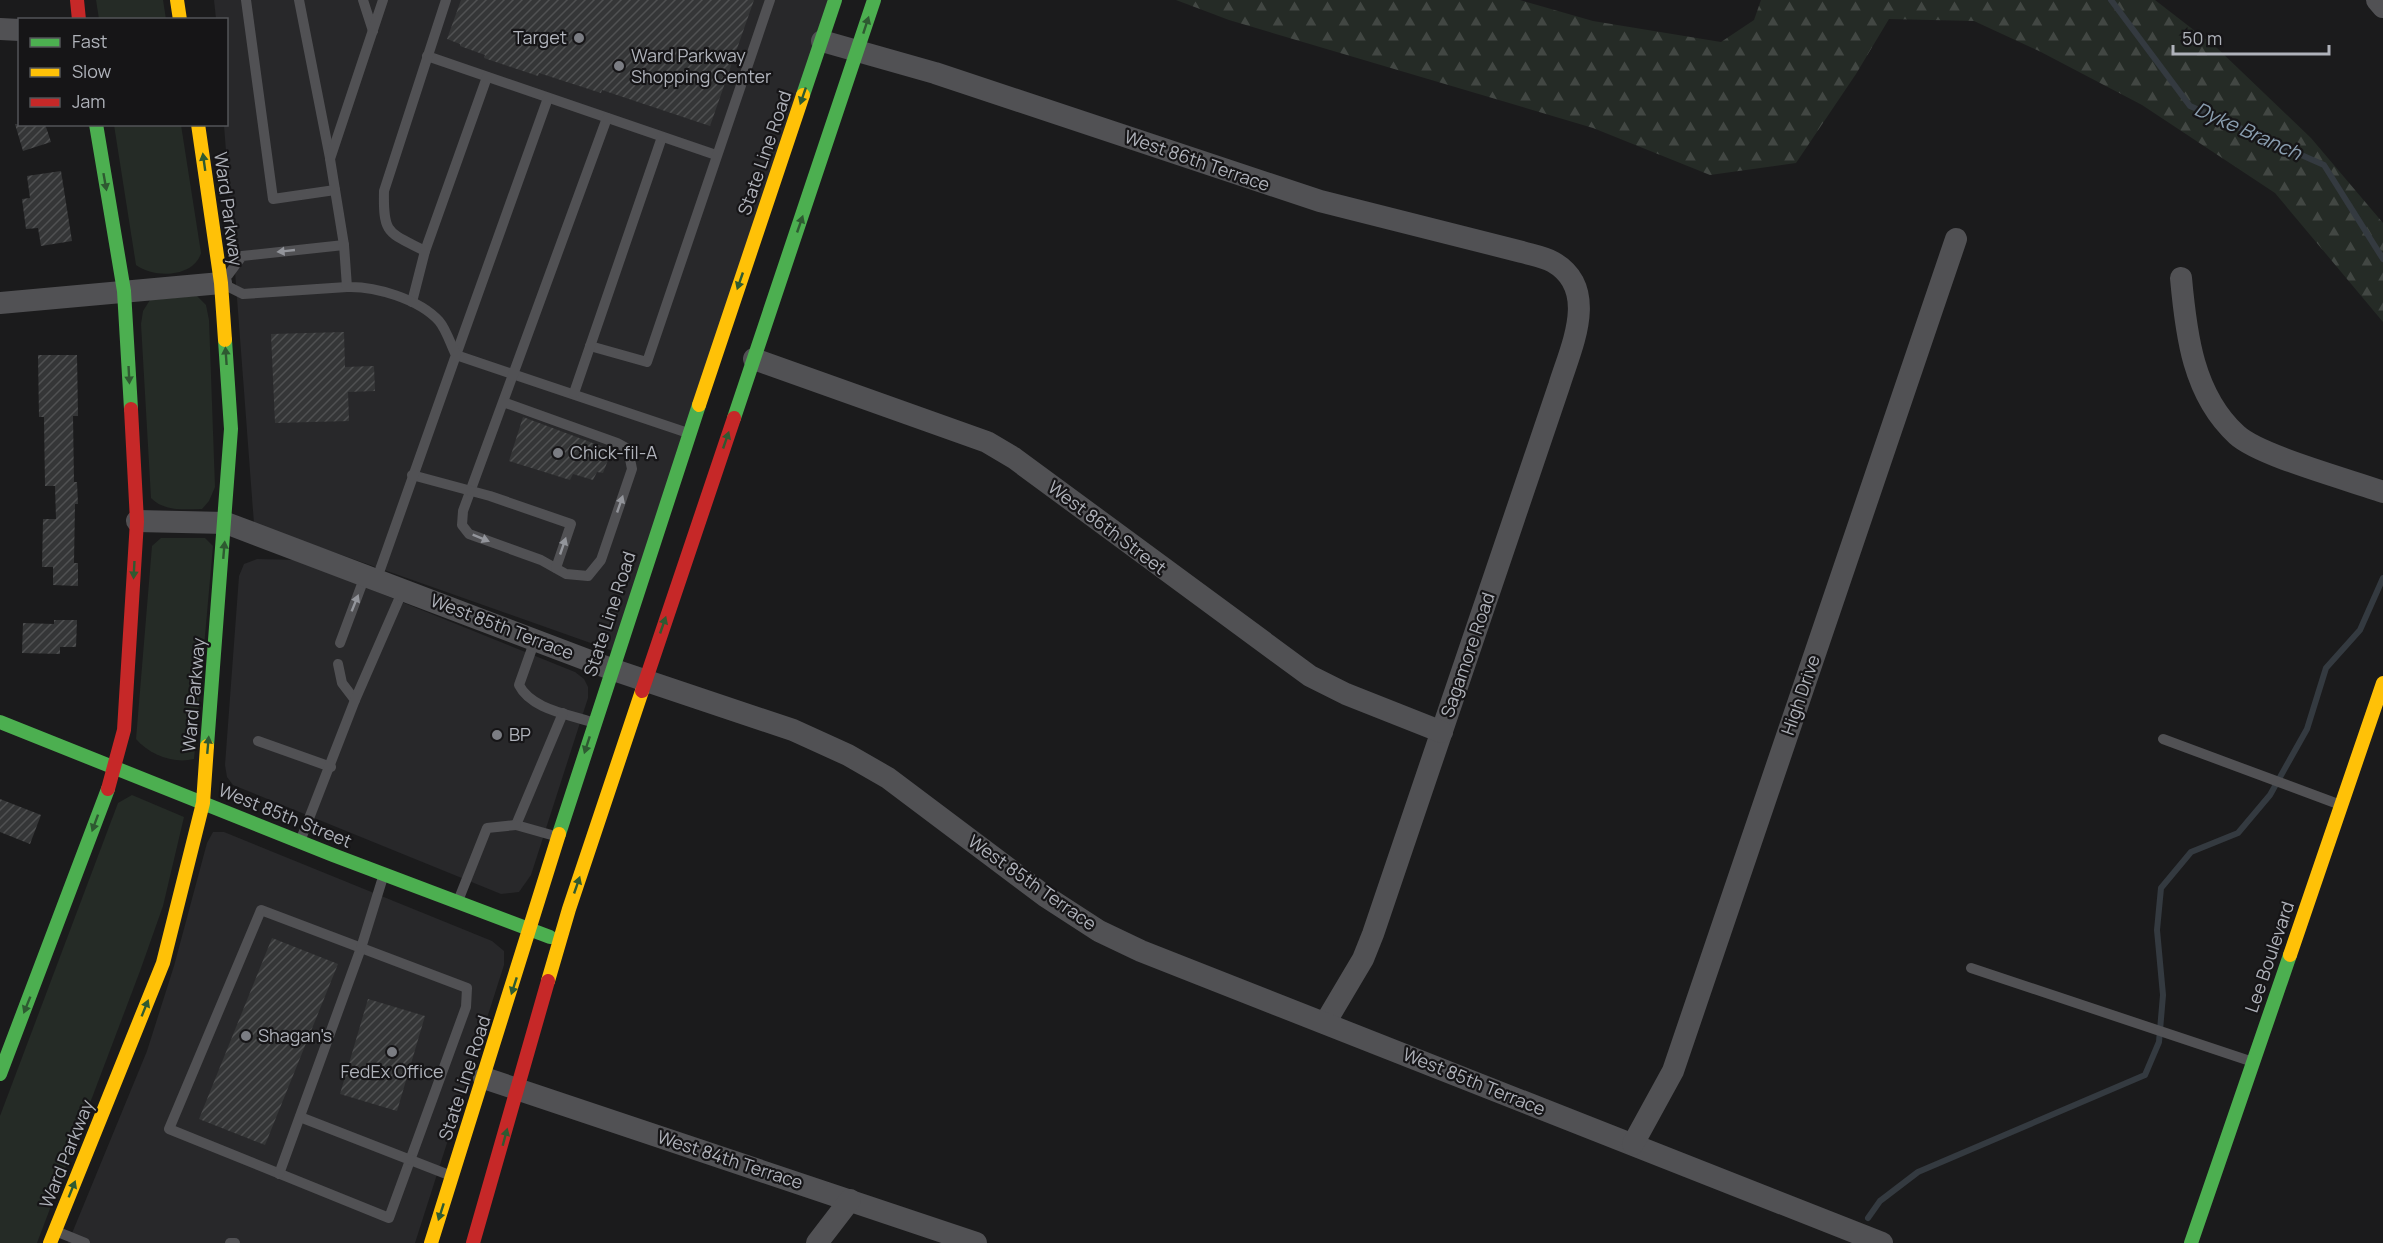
<svg xmlns="http://www.w3.org/2000/svg" width="2383" height="1243" font-family="Manrope,sans-serif">
	<style>
		.built { fill: #28282a }
		.green { fill: #252b26 }
		.forest { fill: url(#forest-firs) }
		.lines { fill: none; stroke-linecap: round; stroke-linejoin: round }
		.stream { stroke: #343a40; stroke-width: 6 }
		.building { fill: url(#building-hatch) }
		.lane { stroke: #515154; stroke-width: 10 }
		.street { stroke: #515154; stroke-width: 22 }
		.fast { stroke: #4caf50; stroke-width: 14 }
		.slow { stroke: #ffc107; stroke-width: 14 }
		.jam { stroke: #c62828; stroke-width: 14 }
		.oneway { fill: #2e5a31 }
		.oneway2 { fill: #93959b }
		.poi-dot { fill: #7b7d83; stroke: #161517; stroke-width: 2 }
		.labels { text-anchor: middle; stroke-width: 4.5; stroke-linejoin: round; paint-order: stroke }
		.poi-label { font-size: 18px; fill: #afb2ba; stroke: #161517; text-anchor: start }
		.street-label { font-size: 18px; fill: #afb2ba; stroke: #161517 }
		.water-label { font-size: 20px; font-style: italic; fill: #8a9eb0; stroke: #161517 }
	</style>
	<defs>
		<pattern id="forest-firs" width="22" height="20" patternUnits="userSpaceOnUse" patternTransform="scale(1.5)"><rect width="22" height="20" fill="#252b26"/><path d="M5 1l3.5 6h-7zM16 11l3.5 6h-7z" fill="#424743"/></pattern>
		<pattern id="building-hatch" width="6" height="6" patternUnits="userSpaceOnUse" patternTransform="scale(1.5)"><rect width="6" height="6" fill="#353637"/><path d="M-1 1l2-2M0 6l6-6M5 7l2-2" fill="none" stroke="#505152"/></pattern>
	</defs>
	<rect width="100%" height="100%" fill="#1b1b1c"/>
	<g class="built">
		<polygon points="214,0 828,0 616,652 254,524 224,125 226,124 226,20 216,19"/>
		<polygon points="257,559 298,560 575,672 584,679 588,687 588,698 531,875 519,892 501,894 233,785 227,777 225,765 239,576 244,564"/>
		<polygon points="213,832 224,832 492,941 504,951 504,965 415,1243 68,1243 147,1051 174,966 207,843"/>
	</g>
	<g class="green">
		<polygon points="96,0 163,0 166,19 99,19"/>
		<path d="M114 125H181L201 253C194 277 155 279 136 265Z"/>
		<path d="M197 296 206 305 209 320 215 487 209 501 202 509C183 509 165 512 151 498L141 324 143 311 150 300Z"/>
		<path d="M161 538H205L213 546 194 759C173 764 150 755 136 739L152 546Z"/>
		<polygon points="132,795 184,817 163,906 140,971 37,1243 0,1243 0,1116 118,803"/>
	</g>
	<polygon class="forest" points="1176,0 1520,0 1593,21 1721,42 1754,20 1761,0 2155,0 2217,48 2311,138 2383,223 2383,322 2275,193 2142,105 2039,51 1974,21 1889,19 1856,74 1796,163 1710,175 1593,128 1229,20"/>
	<g class="lines">
		<g class="stream">
			<polyline points="2111,0 2190,106 2324,165 2383,259"/>
			<polyline points="1868,1218 1880,1201 1918,1172 2145,1075 2159,1042 2163,995 2157,930 2161,888 2191,852 2238,833 2270,795 2307,729 2326,668 2360,630 2383,578"/>
		</g>
	</g>
	<g class="building">
		<polygon points="461,0 754,0 710,126 602,90 601,93 539,73 538,76 484,58 485,55 460,46 460,44 447,39"/>
		<polygon points="15,124 45,124 51,142 23,151"/>
		<polygon points="61,171 72,241 41,246 38,228 26,229 22,199 30,198 27,176"/>
		<polygon points="344,332 345,367 374,366 375,391 348,392 349,421 275,423 271,334"/>
		<polygon points="38,355 77,355 78,416 73,416 74,482 77,482 78,504 75,504 74,563 78,563 78,586 53,585 53,567 42,567 43,519 56,519 55,486 45,486 44,417 39,417"/>
		<polygon points="523,417 606,448 602,458 608,460 603,473 597,472 593,480 573,474 570,480 509,461"/>
		<polygon points="54,620 77,620 76,647 60,647 60,654 22,653 23,623 54,624"/>
		<polygon points="0,799 41,815 30,844 0,832"/>
		<polygon points="272,938 338,964 265,1145 199,1119"/>
		<polygon points="368,999 425,1016 397,1111 340,1094"/>
	</g>
	<g class="lines">
		<g class="lane">
			<polyline points="246,0 273,199 335,190"/>
			<polyline points="299,0 330,158"/>
			<polyline points="363,0 373,31"/>
			<polyline points="427,56 716,155"/>
			<polyline points="548,98 456,355 688,433"/>
			<path d="M425 251C388 232 383 235 384 191L446 0"/>
			<polyline points="228,275 242,256 344,245"/>
			<polyline points="225,285 243,294 347,287"/>
			<polyline points="412,302 425,251 487,77"/>
			<polyline points="590,346 647,362 770,0"/>
			<polyline points="574,393 662,137"/>
			<polyline points="503,402 617,443 628,449 632,469 601,560 588,576 566,574 541,560 469,534 462,525 463,511 607,118"/>
			<polyline points="412,475 490,496 571,524 556,568"/>
			<path d="M376 581 456 355C451 345 446 329 439 321 419 299 375 286 347 287L344 245 330 159 383 0"/>
			<path d="M535 640 519 685C531 709 568 714 591 722"/>
			<polyline points="340,643 365,576"/>
			<polyline points="338,664 342,683 355,700"/>
			<polyline points="2163,739 2338,804"/>
			<polyline points="258,741 331,767"/>
			<polyline points="555,836 516,825 563,713"/>
			<polyline points="301,839 355,700 403,590"/>
			<polyline points="458,901 487,828 516,825"/>
			<polygon points="261,910 467,988 466,1007 389,1218 169,1129"/>
			<polyline points="1971,968 2250,1061"/>
			<polyline points="300,1117 449,1175"/>
			<polyline points="279,1174 361,948 383,877"/>
			<polyline points="58,1232 85,1243"/>
			<polyline points="230,1243 235,1243"/>
		</g>
		<g class="street">
			<polyline points="2377,0 2383,7"/>
			<polyline points="0,29 20,30"/>
			<path d="M822 41 935 73 1320 201 1522 252C1532 255 1544 257 1553 262 1600 289 1571 347 1559 386L1373 934 1363 959 1325 1023"/>
			<path d="M2181 278C2186 334 2193 395 2237 435 2260 456 2350 480 2383 492"/>
			<polyline points="0,303 221,283"/>
			<polyline points="754,359 987,442 1014,458 1310,676 1346,694 1442,732"/>
			<polyline points="137,521 226,523 611,669 793,730 848,755 888,778 1045,896 1099,931 1141,951 1882,1243"/>
			<polyline points="484,1078 976,1243"/>
			<polyline points="1633,1144 1673,1071 1956,239"/>
			<polyline points="817,1243 850,1200"/>
		</g>
		<g class="fast">
			<polyline points="803,95 835,0"/>
			<polyline points="96,124 124,291 131,409"/>
			<polyline points="734,418 874,0"/>
			<polyline points="0,722 333,855 550,937"/>
			<polyline points="207,746 231,429 225,340"/>
			<polyline points="559,834 699,405"/>
			<polyline points="0,1074 108,789"/>
			<polyline points="2191,1243 2290,955"/>
		</g>
		<g class="slow">
			<polyline points="177,0 180,20"/>
			<polyline points="198,124 221,283 225,340"/>
			<polyline points="699,405 803,95"/>
			<polyline points="2290,955 2383,683"/>
			<polyline points="548,981 569,909 642,691"/>
			<polyline points="50,1243 163,963 203,803 207,746"/>
			<polyline points="431,1243 559,834"/>
		</g>
		<g class="jam">
			<polyline points="77,0 79,20"/>
			<polyline points="642,691 734,418"/>
			<polyline points="108,789 124,730 137,521 131,409"/>
			<polyline points="473,1243 548,981"/>
		</g>
	</g>
	<defs><path id="oneway-solid" d="M-6-.8H1V-3.2L6.5 0L1 3.2V.8H-6Z" transform="scale(1.5)"/></defs>
	<g class="oneway">
		<use href="#oneway-solid" transform="translate(866 25) rotate(-72)"/>
		<use href="#oneway-solid" transform="translate(803 96) rotate(109)"/>
		<use href="#oneway-solid" transform="translate(204 162) rotate(-98)"/>
		<use href="#oneway-solid" transform="translate(105 182) rotate(80)"/>
		<use href="#oneway-solid" transform="translate(800 224) rotate(-71)"/>
		<use href="#oneway-solid" transform="translate(740 281) rotate(109)"/>
		<use href="#oneway-solid" transform="translate(226 356) rotate(-94)"/>
		<use href="#oneway-solid" transform="translate(129 375) rotate(87)"/>
		<use href="#oneway-solid" transform="translate(726 440) rotate(-71)"/>
		<use href="#oneway-solid" transform="translate(224 550) rotate(-85)"/>
		<use href="#oneway-solid" transform="translate(134 570) rotate(93)"/>
		<use href="#oneway-solid" transform="translate(663 625) rotate(-71)"/>
		<use href="#oneway-solid" transform="translate(208 745) rotate(-85)"/>
		<use href="#oneway-solid" transform="translate(587 745) rotate(108)"/>
		<use href="#oneway-solid" transform="translate(95 823) rotate(110)"/>
		<use href="#oneway-solid" transform="translate(577 885) rotate(-71)"/>
		<use href="#oneway-solid" transform="translate(514 986) rotate(108)"/>
		<use href="#oneway-solid" transform="translate(27 1005) rotate(112)"/>
		<use href="#oneway-solid" transform="translate(145 1008) rotate(-68)"/>
		<use href="#oneway-solid" transform="translate(505 1137) rotate(-75)"/>
		<use href="#oneway-solid" transform="translate(72 1189) rotate(-68)"/>
		<use href="#oneway-solid" transform="translate(441 1212) rotate(108)"/>
	</g>
	<g class="oneway2">
		<use href="#oneway-solid" transform="translate(286 251) rotate(174)"/>
		<use href="#oneway-solid" transform="translate(620 504) rotate(-71)"/>
		<use href="#oneway-solid" transform="translate(481 538) rotate(22)"/>
		<use href="#oneway-solid" transform="translate(563 546) rotate(-71)"/>
		<use href="#oneway-solid" transform="translate(355 603) rotate(-68)"/>
	</g>
	<g class="poi-dot">
		<circle cx="579" cy="38" r="6"/>
		<circle cx="619" cy="66" r="6"/>
		<circle cx="558" cy="453" r="6"/>
		<circle cx="497" cy="735" r="6"/>
		<circle cx="246" cy="1036" r="6"/>
		<circle cx="392" cy="1052" r="6"/>
	</g>
	<g class="labels">
		<g class="poi-label">
			<text x="567" y="44" text-anchor="end">Target</text>
			<text x="631" y="62">Ward Parkway<tspan x="631" dy="21">Shopping Center</tspan></text>
			<text x="570" y="459">Chick-fil-A</text>
			<text x="509" y="741">BP</text>
			<text x="258" y="1042">Shagan's</text>
			<text x="392" y="1078" text-anchor="middle">FedEx Office</text>
		</g>
		<g class="street-label">
			<text transform="translate(765 153) rotate(-71)" y="6">State Line Road</text>
			<text transform="translate(1197 161) rotate(19)" y="6">West 86th Terrace</text>
			<text transform="translate(228 209) rotate(82)" y="6">Ward Parkway</text>
			<text transform="translate(1107 528) rotate(37)" y="6">West 86th Street</text>
			<text transform="translate(610 614) rotate(-72)" y="6">State Line Road</text>
			<text transform="translate(502 627) rotate(21)" y="6">West 85th Terrace</text>
			<text transform="translate(1468 655) rotate(-71)" y="6">Sagamore Road</text>
			<text transform="translate(194 695) rotate(-85)" y="6">Ward Parkway</text>
			<text transform="translate(1801 695) rotate(-71)" y="6">High Drive</text>
			<text transform="translate(285 816) rotate(22)" y="6">West 85th Street</text>
			<text transform="translate(1032 883) rotate(35)" y="6">West 85th Terrace</text>
			<text transform="translate(2270 957) rotate(-71)" y="6">Lee Boulevard</text>
			<text transform="translate(465 1078) rotate(-72)" y="6">State Line Road</text>
			<text transform="translate(1474 1082) rotate(22)" y="6">West 85th Terrace</text>
			<text transform="translate(67 1154) rotate(-68)" y="6">Ward Parkway</text>
			<text transform="translate(730 1160) rotate(18)" y="6">West 84th Terrace</text>
		</g>
		<g class="water-label">
			<text transform="translate(2248 131) rotate(24)" y="7">Dyke Branch</text>
		</g>
	</g>
	<rect x="18" y="18" width="210" height="108" fill="#161517" stroke="#535458" stroke-width="1.5"/>
	<rect x="30" y="38" width="30" height="9" fill="#4caf50" stroke="#535458" stroke-width="1.5"/>
	<text x="72" y="48" font-size="18" fill="#afb2ba">Fast</text>
	<rect x="30" y="68" width="30" height="9" fill="#ffc107" stroke="#535458" stroke-width="1.5"/>
	<text x="72" y="78" font-size="18" fill="#afb2ba">Slow</text>
	<rect x="30" y="98" width="30" height="9" fill="#c62828" stroke="#535458" stroke-width="1.5"/>
	<text x="72" y="108" font-size="18" fill="#afb2ba">Jam</text>
	<path d="M2173 45v9h156v-9" fill="none" stroke="#afb2ba" stroke-width="3"/>
	<text x="2182" y="45" font-size="18" fill="#afb2ba" stroke="#161517" stroke-width="4.5" paint-order="stroke">50 m</text>
</svg>
